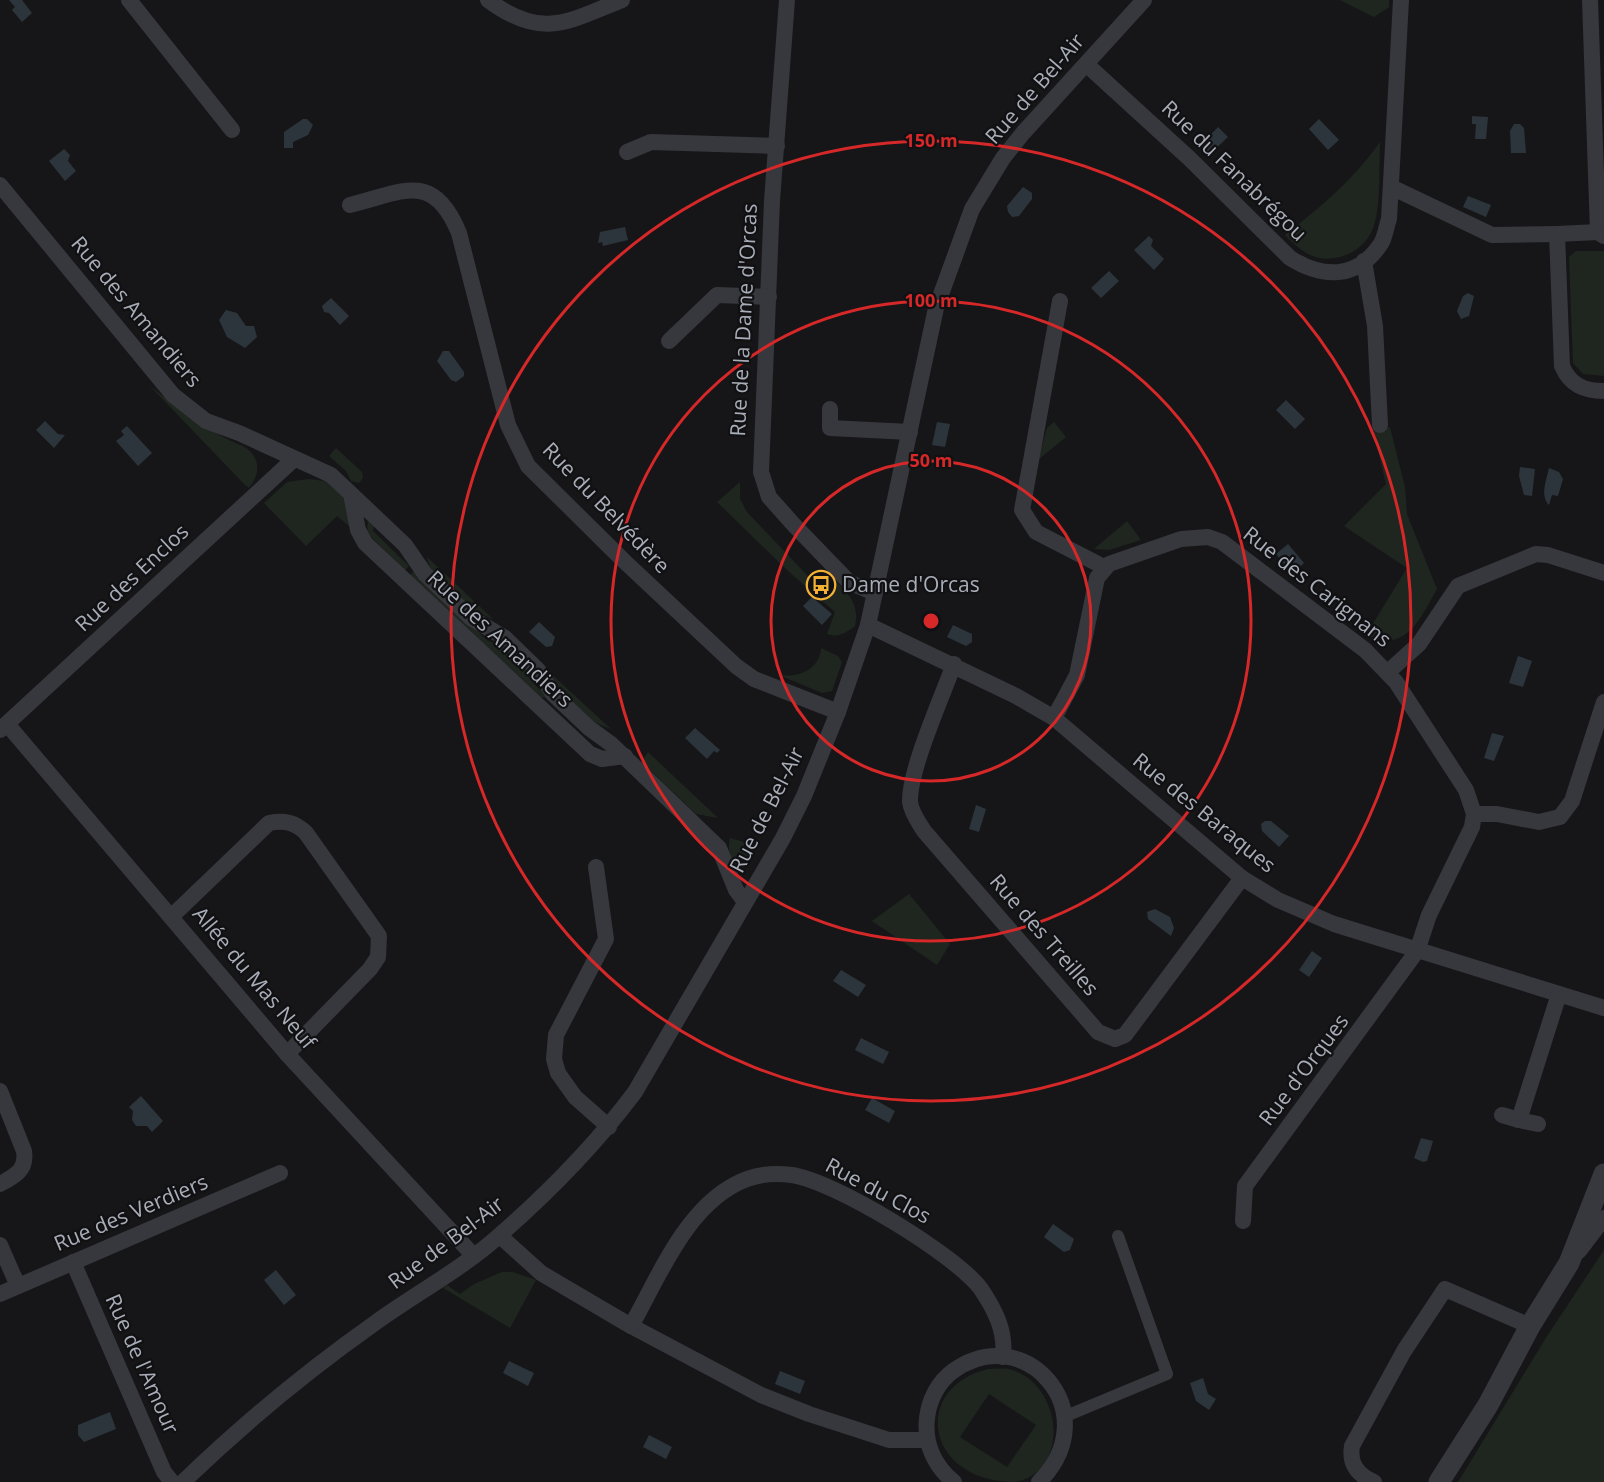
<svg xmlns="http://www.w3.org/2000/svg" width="1604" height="1482" font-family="'Open Sans',sans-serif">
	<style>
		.green { fill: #1e261f; fill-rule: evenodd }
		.water { fill: #2c353c }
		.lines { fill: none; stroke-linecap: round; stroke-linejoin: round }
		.pedestrian { stroke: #37383d; stroke-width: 12 }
		.minor { stroke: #37383d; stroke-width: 16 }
		.tertiary { stroke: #37383d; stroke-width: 21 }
		.ring { fill: none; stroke: #d62828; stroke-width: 3 }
		.labels { text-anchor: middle; stroke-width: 4.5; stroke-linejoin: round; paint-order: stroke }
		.street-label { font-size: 21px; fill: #a8adb8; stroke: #111113 }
		.poi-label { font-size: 21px; fill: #a8adb8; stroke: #111113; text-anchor: start }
		.centre { fill: #d62828; stroke: #111113; stroke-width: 3 }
		.ring-label { font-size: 18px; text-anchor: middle; font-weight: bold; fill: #d62828; stroke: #111113; stroke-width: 4.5; stroke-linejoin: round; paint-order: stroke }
	</style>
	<rect width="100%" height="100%" fill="#161618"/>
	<g class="green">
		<polygon points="1340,0 1389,0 1389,7 1374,17"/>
		<path d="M1380 142C1379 165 1381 205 1374 225 1368 248 1342 262 1319 258 1305 255 1295 245 1285 235 1321 207 1353 180 1380 142Z"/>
		<polygon points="1576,251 1604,251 1604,376 1583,374 1573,363 1569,257"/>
		<path d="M149 385C174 405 200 426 229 440 240 445 249 447 255 458 260 469 256 479 249 488L245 485Z"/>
		<polygon points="1054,422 1066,437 1038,460 1047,428"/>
		<path d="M1390 427 1405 487 1407 514 1437 589C1420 619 1406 654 1366 635L1407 568 1344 526 1386 484 1373 430Z"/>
		<polygon points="336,448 362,472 363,478 359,483 351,481 346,471 329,456"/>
		<path d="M308 479C314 480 323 480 329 482 346 490 347 510 349 526L337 516 306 546 264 503 287 482Z"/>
		<path d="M740 482V499L747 512 823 592 836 581C849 594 860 606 855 626 846 633 838 638 827 634L835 612 788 571 717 502Z"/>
		<polygon points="368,518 374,523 373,531 409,566 405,570 367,533"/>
		<polygon points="1127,521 1141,540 1109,550 1094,549"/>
		<path d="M427 557 494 620C471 610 431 582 427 557Z"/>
		<polygon points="414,571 488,641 505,646 533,673 533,683 547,696 546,698 541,697 410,575"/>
		<path d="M821 648 838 656 842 662 832 691 822 693 779 675C797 678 820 670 821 648Z"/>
		<path d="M548 671 611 729C582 720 561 698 548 671Z"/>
		<polygon points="648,752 718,818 696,814 645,765 644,758"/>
		<path d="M730 838 751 844 760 839 742 871C730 866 727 850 730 838Z"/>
		<polygon points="909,894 950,944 937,965 872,921"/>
		<polygon points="1604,1250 1604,1482 1458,1482 1547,1336"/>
		<polygon points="502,1272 513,1272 536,1280 510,1328 443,1288 447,1285 460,1294 474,1284"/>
		<path d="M988 1369C997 1369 1007 1367 1015 1371 1064 1389 1069 1474 1014 1482 926 1482 910 1388 988 1369ZM989 1394 1036 1425 1007 1467 960 1437Z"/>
	</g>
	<g class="water">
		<polygon points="9,0 22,0 32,13 22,22 12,10 15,7"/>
		<polygon points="1472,116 1488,117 1486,139 1475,139 1476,124 1472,124"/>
		<polygon points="303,119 307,119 313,125 308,135 293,142 293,148 284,148 284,132"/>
		<polygon points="1319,119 1339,140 1328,150 1309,129"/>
		<polygon points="1514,124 1520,124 1524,128 1526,153 1511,153 1510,131"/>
		<polygon points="1218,127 1228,137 1209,155 1200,146"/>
		<polygon points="64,149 70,155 68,161 76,171 65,181 49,161"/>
		<polygon points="1023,187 1032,193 1032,199 1019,216 1012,217 1008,212 1007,206"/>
		<polygon points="1468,196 1491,205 1486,217 1463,207"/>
		<polygon points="625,227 628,240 603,246 602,242 598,243 600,232"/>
		<polygon points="1149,236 1153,240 1151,246 1164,259 1154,270 1134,250"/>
		<polygon points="1109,271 1119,281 1101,298 1091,288"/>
		<polygon points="1468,293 1474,296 1469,316 1461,319 1457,311 1463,296"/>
		<polygon points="331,298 349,316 340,325 329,313 324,312 322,306"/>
		<polygon points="226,310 237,313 246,326 254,326 257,337 245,348 227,337 219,320"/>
		<polygon points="443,351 449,351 464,372 464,376 456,382 451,380 437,361"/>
		<polygon points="1286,400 1305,419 1295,429 1276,410"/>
		<polygon points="45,421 58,434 65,435 54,448 36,430"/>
		<polygon points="937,422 950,424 945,447 932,445"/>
		<polygon points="127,426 152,453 138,466 116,441 124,435 121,431"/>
		<polygon points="1520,467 1535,469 1532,496 1524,495 1519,476"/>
		<path d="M1549 468 1559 472 1563 479 1558 496 1552 495 1549 505C1540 496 1546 481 1549 468Z"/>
		<polygon points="1288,544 1304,563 1292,574 1276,554"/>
		<polygon points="812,597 832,614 822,625 803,606"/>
		<polygon points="539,622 555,637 552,646 546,647 529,632"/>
		<polygon points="953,625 972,634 972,642 966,646 947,637"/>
		<polygon points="1518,656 1532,661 1523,687 1509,683"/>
		<polygon points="695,728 720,750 717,753 714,751 707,759 685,738"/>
		<polygon points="1492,733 1504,736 1494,761 1484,758"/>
		<polygon points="976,805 986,809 979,832 969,829"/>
		<polygon points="1265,821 1271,821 1289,836 1279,847 1262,831 1261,824"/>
		<polygon points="1155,909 1170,917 1174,928 1171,936 1148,919 1147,912"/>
		<polygon points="1312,951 1322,958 1309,977 1299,970"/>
		<polygon points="841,970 866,985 858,997 833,981"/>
		<polygon points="861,1038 889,1052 883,1064 855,1050"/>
		<polygon points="141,1096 163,1121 152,1132 147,1126 136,1126 132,1120 133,1111 129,1107"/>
		<polygon points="872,1098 895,1111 889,1123 865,1110"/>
		<polygon points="1421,1138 1433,1141 1427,1161 1423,1162 1414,1158"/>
		<polygon points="1053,1224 1074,1239 1070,1250 1064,1252 1044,1237"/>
		<polygon points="276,1270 296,1295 284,1305 264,1280"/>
		<polygon points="509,1361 534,1373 528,1386 503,1373"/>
		<polygon points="780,1371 805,1381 800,1394 775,1384"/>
		<polygon points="1203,1378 1208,1394 1216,1399 1209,1410 1196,1401 1190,1383"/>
		<polygon points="110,1412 116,1429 84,1442 78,1435 78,1425"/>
		<polygon points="649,1435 672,1447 666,1459 643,1447"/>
	</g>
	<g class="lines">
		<polyline class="pedestrian" points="1066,1416 1167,1374 1118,1236"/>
		<g class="minor">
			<polyline points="129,0 232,130"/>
			<path d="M488 0C542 40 567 22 622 0"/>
			<polyline points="787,0 772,201 761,472 769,497 793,524 849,582 874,593"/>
			<polyline points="1590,0 1598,232"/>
			<path d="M1086 64 1190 159 1290 258C1322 278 1356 280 1380 245 1385 239 1386 227 1389 219L1401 0"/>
			<polyline points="627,152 651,142 777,146"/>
			<polyline points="0,185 173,395 206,421 239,433 331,475 405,545 425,574 471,618 505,638 538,670 553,694 589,728 611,744 719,848 736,890 745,902"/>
			<polyline points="1391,187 1492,235 1557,234"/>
			<path d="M350 205C403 192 433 170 459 233L508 425 528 466 623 560 736 666 754 679 838 712"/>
			<path d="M1604 236 1598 232 1557 234 1562 366C1570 385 1584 391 1604 391"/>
			<polyline points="1364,261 1375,326 1380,425"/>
			<polyline points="1060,301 1022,510 1036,532 1104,567"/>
			<polyline points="669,341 717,295 769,297"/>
			<polyline points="830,409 830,428 910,432"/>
			<polyline points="351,494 358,530 365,543 590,754 602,759 625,756"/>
			<polyline points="868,625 1016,696 1054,718 1242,878 1278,900 1334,924 1604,1008"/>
			<path d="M954 664C942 697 909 770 910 802 911 812 919 823 924 831L1098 1032 1115 1039 1125 1035 1242 878"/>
			<polyline points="1388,672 1419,644 1458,586 1536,554 1548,555 1604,573"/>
			<polyline points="1054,718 1077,675 1097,578 1109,564 1181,539 1208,537 1222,542 1365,650 1396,682 1466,790 1474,814 1472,827 1429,915 1417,951 1245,1186 1243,1221"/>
			<polyline points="7,724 287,1054 473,1255"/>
			<polyline points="0,730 294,459"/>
			<polyline points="1474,814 1497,814 1539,822 1560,817 1572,801 1604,702"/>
			<polyline points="596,867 606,939 556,1035 554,1059 558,1073 575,1097 609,1127"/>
			<path d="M172 916 269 823C284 820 295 822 306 833L379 936 378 957 370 969 287 1054"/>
			<path d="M0 1091 24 1151C27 1170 15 1176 0 1184"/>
			<polyline points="1502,1115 1519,1120"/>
			<polyline points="1538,1124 1519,1120 1559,994"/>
			<polyline points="500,1236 541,1273 631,1326 761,1395 809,1414 889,1440 926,1440"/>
			<polyline points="0,1245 18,1286"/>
			<polyline points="1579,1251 1604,1218"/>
			<polyline points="73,1262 164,1472 172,1482"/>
			<polyline points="0,1294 280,1173"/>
			<path d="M631 1326C660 1275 688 1201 747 1179 761 1174 778 1173 792 1175 834 1181 956 1255 981 1289 995 1310 1006 1331 1003 1357"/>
			<path d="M183 1482C243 1424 307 1371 375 1323 415 1294 465 1267 501 1234 550 1191 596 1144 635 1092L783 838 804 796 838 712 868 625 936 308 972 209 1003 158 1023 133 1144 0"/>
			<path d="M954 1482C934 1466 924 1443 927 1418 929 1400 938 1382 953 1371 1025 1319 1108 1413 1039 1482"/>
			<path d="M1374 1482C1358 1475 1349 1464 1352 1446L1404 1351 1445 1289 1530 1326"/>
		</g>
		<polyline class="tertiary" points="1439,1482 1488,1405 1530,1326 1569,1263 1604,1174"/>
	</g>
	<g class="ring">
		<circle cx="931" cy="621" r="160"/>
		<circle cx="931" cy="621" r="320"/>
		<circle cx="931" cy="621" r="480"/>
	</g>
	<defs>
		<g id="bus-ring" transform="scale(1.5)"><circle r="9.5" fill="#111113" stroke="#f2b134" stroke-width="1.5"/><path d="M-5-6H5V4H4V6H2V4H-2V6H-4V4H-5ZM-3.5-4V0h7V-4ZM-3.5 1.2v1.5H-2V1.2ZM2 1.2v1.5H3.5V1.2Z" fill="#f2b134"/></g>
	</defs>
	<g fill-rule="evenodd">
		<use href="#bus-ring" x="821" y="585"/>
	</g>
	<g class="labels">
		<g class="street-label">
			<text transform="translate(1035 89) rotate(-49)" y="7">Rue de Bel-Air</text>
			<text transform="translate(1234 171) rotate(44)" y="7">Rue du Fanabrégou</text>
			<text transform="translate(136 312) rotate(50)" y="7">Rue des Amandiers</text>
			<text transform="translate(744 320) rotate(-87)" y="7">Rue de la Dame d'Orcas</text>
			<text transform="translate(606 508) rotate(46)" y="7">Rue du Belvédère</text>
			<text transform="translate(132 578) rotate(-43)" y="7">Rue des Enclos</text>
			<text transform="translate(1317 587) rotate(38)" y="7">Rue des Carignans</text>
			<text transform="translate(500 639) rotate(43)" y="7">Rue des Amandiers</text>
			<text transform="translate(767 810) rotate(-63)" y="7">Rue de Bel-Air</text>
			<text transform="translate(1204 813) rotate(39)" y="7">Rue des Baraques</text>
			<text transform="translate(1044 935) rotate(49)" y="7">Rue des Treilles</text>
			<text transform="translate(254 978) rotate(50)" y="7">Allée du Mas Neuf</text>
			<text transform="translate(1304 1070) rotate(-53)" y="7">Rue d'Orques</text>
			<text transform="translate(878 1191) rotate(28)" y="7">Rue du Clos</text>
			<text transform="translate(131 1213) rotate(-23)" y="7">Rue des Verdiers</text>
			<text transform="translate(446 1243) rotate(-37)" y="7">Rue de Bel-Air</text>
			<text transform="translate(142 1364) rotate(66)" y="7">Rue de l'Amour</text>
		</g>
		<g class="poi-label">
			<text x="842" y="592">Dame d'Orcas</text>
		</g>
	</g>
	<circle cx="931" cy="621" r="9" class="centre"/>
	<g class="ring-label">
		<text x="931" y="147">150 m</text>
		<text x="931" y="307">100 m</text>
		<text x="931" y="467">50 m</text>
	</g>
</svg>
